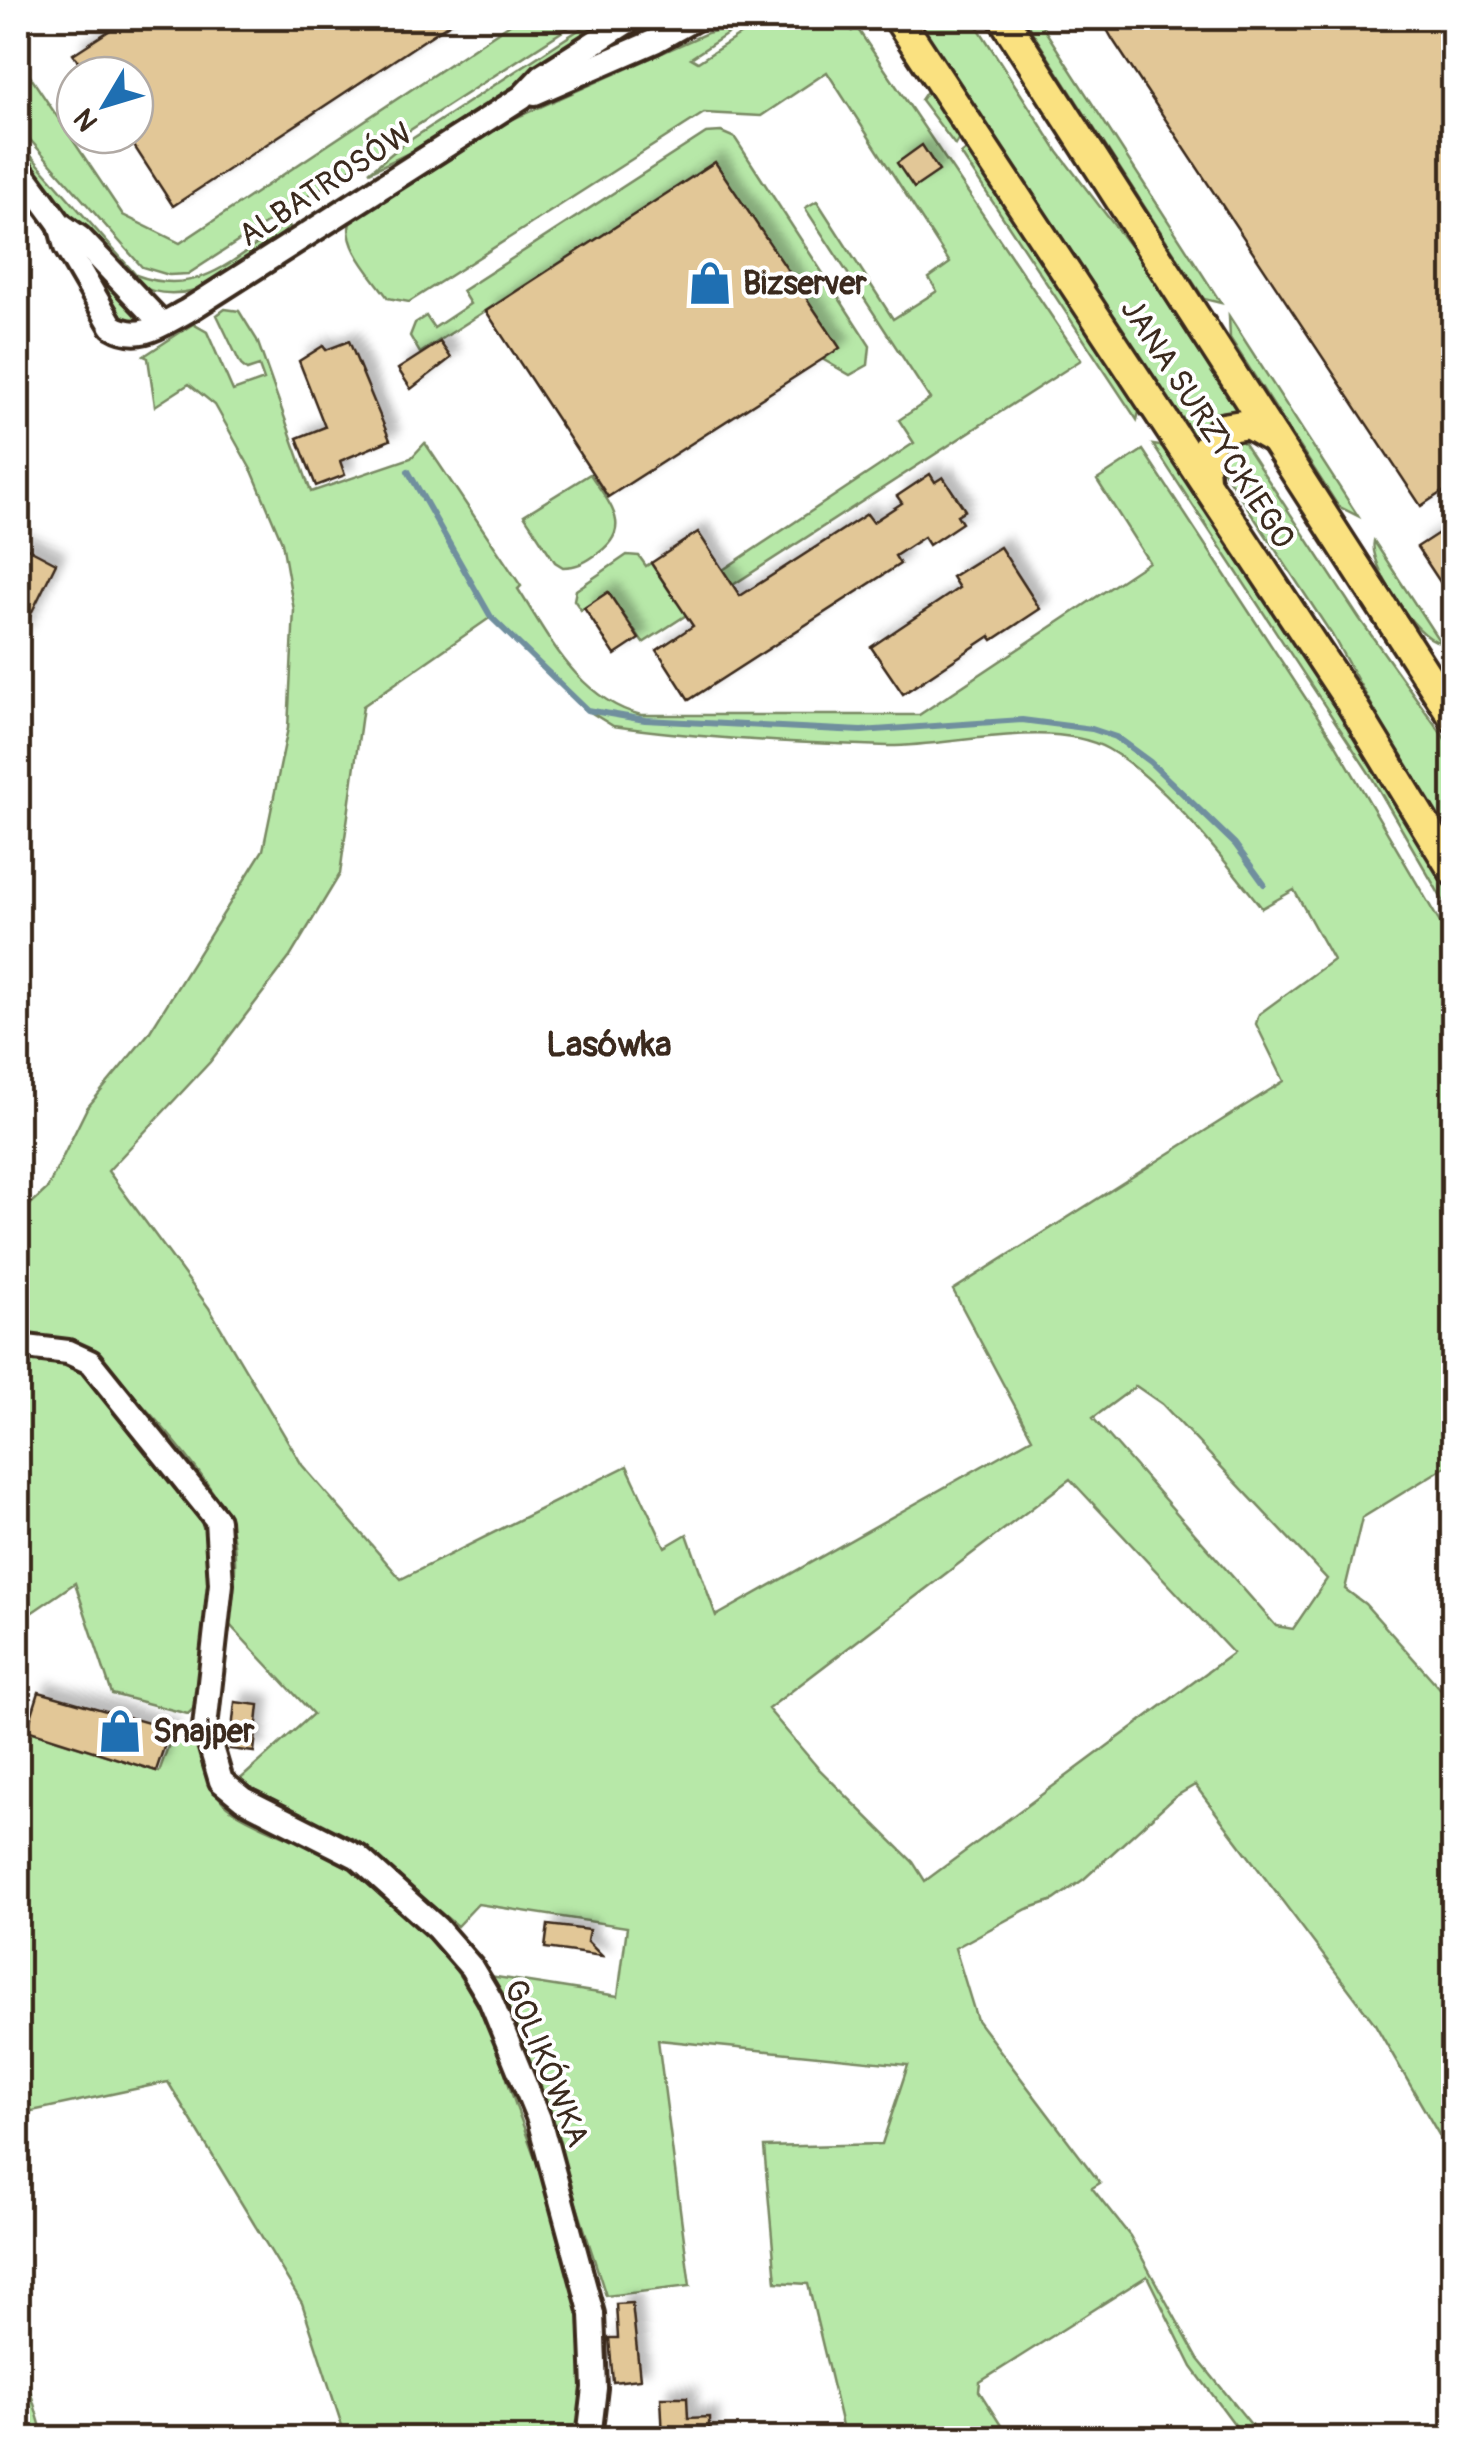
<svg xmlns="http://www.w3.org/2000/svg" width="1471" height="2456" font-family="Pangolin,sans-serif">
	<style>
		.green { fill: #b7e8a8; stroke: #798963; stroke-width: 2.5; fill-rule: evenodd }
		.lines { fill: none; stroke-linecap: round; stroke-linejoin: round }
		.stream { stroke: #6f8f9e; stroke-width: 6 }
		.building { fill: #e2c797; stroke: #3b2a1e; stroke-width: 2.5; filter: url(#shadow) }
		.minor-casing { stroke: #3b2a1e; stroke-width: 30 }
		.major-casing { stroke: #3b2a1e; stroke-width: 35 }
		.minor { stroke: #fff; stroke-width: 22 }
		.major { stroke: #fae180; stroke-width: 28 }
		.labels { text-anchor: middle; stroke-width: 8; stroke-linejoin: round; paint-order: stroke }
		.street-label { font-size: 32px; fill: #3b2a1e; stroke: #fff }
		.poi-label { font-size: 32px; font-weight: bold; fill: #3b2a1e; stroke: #fff; text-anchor: start }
		.neighbourhood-label { font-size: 35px; font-weight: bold; fill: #3b2a1e; stroke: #fff }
	</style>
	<defs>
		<filter id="shadow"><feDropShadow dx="9" dy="-9" stdDeviation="5" flood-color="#0004"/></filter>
	</defs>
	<rect width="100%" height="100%" fill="#fff"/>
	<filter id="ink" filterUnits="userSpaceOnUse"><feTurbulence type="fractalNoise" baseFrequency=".01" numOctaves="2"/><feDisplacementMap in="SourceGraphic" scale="20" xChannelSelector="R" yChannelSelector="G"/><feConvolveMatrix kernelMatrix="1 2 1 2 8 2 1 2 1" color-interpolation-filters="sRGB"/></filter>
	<g filter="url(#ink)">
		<g class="green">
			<polygon points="519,18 583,18 188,274 169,275 142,267 18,126 18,58 123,215 180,243"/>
			<polygon points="597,18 611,18 605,29 432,142 369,172 401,146"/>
			<path d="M766 18H843L852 31 857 28 1081 360 643 643 608 593 581 610 574 600 576 590 627 555 639 556 646 566 651 563 676 601 914 443 899 420 930 399 805 208 817 201 893 319 937 291 929 278 950 263 827 72 761 116 704 113 409 302 388 298C373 276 341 245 351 218L495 127 707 33 741 25 691 58 698 62Z"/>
			<polygon points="911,18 972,18 1058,152 1134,251 1237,411 1210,418 1193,440"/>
			<polygon points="1023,18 1037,18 1221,303 1204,299"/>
			<polygon points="927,91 961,134 955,145 921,100"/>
			<polygon points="721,132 735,138 859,329 870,346 868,365 850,375 822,359 839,347 715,163 420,353 410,336 415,323 426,316 434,328 470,304 462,291 706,133"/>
			<path d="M18 141 136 275C200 299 235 257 287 223L290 227C252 265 189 315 134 283 107 268 85 233 64 210 48 192 18 166 18 141Z"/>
			<polygon points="965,151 975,152 1140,408 1137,420 961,154"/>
			<polygon points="74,242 140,318 138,323 120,319"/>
			<path d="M225 309 239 311 257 340 311 492 411 458 425 443 521 586 518 589C550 639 579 699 641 715H919L1149 562 1097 480 1143 450 1335 743 1453 945V1462L1362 1518 1345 1589 1365 1604 1453 1703V2159L1375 2024 1195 1785 1173 1798 1084 1879 1054 1900 1027 1909 955 1948 977 2020 1100 2183 1092 2188 1130 2236 1198 2359 1262 2438H1234L1241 2433 1192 2367 1147 2276 980 2382 979 2391 1009 2438H845L808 2284 776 2282 764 2147 882 2144 908 2065 658 2040 690 2286 606 2296 522 2037 490 1976 618 1996 627 1927 478 1904 457 1926 358 1844 235 1784 313 1714 229 1624C233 1593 240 1556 230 1525 218 1484 115 1367 77 1347 57 1337 39 1335 18 1334V1216L47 1189 87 1108 149 1033 263 850 288 728 294 610 282 542 253 473 215 405 189 384 155 406 148 358 144 356 193 324 207 332 233 391 264 380 259 366 247 370 241 365 217 315ZM491 617 587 710 613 726C703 739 797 743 888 746 951 747 1051 717 1108 749 1165 782 1221 856 1262 908L1294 890 1333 960 1259 1014 1256 1024 1284 1081 953 1290 1032 1438 716 1616 687 1534 665 1547 627 1466 401 1579 302 1465 209 1308 108 1171 210 1062 290 957 340 874 363 706ZM1136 1386 1162 1404 1327 1579 1293 1629 1276 1626 1093 1418ZM1070 1479 1233 1653 925 1881 913 1862 818 1768 768 1709Z"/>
			<polygon points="1229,316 1358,516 1338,506 1230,338"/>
			<polygon points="1241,439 1359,618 1453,750 1453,849 1332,635 1218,463 1217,448 1221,441"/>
			<polygon points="1153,445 1167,447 1349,721 1453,894 1453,918 1371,776"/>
			<path d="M590 474C611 506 635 530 594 556 584 563 576 567 563 567L555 562 524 515Z"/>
			<path d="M1374 541 1440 642C1416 640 1368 563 1374 541Z"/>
			<path d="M18 1358 69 1364 89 1376C131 1428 213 1505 215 1573 217 1615 204 1661 199 1703L188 1714 112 1694 75 1583 18 1622Z"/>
			<path d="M18 1697 22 1700 26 1730 159 1772 174 1730C215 1738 199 1789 232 1810 267 1833 312 1843 348 1866 374 1884 399 1908 422 1930 446 1954 468 1986 483 2016 498 2045 506 2078 517 2109 550 2198 608 2344 577 2438H346L302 2303 168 2082 18 2114Z"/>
			<polygon points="18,2349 44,2438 18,2438"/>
		</g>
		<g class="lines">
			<polyline class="stream" points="408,471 491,617 587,710 645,720 861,731 1022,720 1092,729 1116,737 1150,762 1235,844 1264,884"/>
		</g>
		<g class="building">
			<polygon points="129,18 458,18 173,206 127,135 135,135 135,75 87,75 73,54"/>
			<polygon points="1114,18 1454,18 1454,509 1442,492 1421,506 1113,40 1104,24"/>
			<polygon points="922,145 939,171 914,188 897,163"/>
			<polygon points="715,162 840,348 608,497 486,311"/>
			<polygon points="349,341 390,440 340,461 345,475 316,486 297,438 325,427 299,361 323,346 326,350"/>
			<polygon points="440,342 451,358 411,389 398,369"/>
			<polygon points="930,474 935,482 943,477 965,510 957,515 962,523 929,545 924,537 895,556 900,564 689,700 657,650 693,626 651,563 698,532 740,596 867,514 873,522 902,503 897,496"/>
			<polygon points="1454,523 1454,603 1417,547"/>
			<polygon points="18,543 56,563 18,640"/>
			<polygon points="1000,547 1040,609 993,640 990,636 903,694 871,647 959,588 952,577"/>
			<polygon points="608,592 639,639 615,655 584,608"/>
			<polygon points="39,1692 170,1729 156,1771 27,1730"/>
			<polygon points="235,1702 259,1705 254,1752 230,1749"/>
			<polygon points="548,1925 589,1930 587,1941 602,1956 545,1948"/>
			<polygon points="632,2303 640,2379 613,2382 609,2338 618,2338 616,2304"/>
			<polygon points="661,2397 687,2397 688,2418 709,2417 709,2438 663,2438"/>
		</g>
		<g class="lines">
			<g class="minor-casing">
				<g id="minor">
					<polyline points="535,93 655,41 696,18"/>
					<polyline points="18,167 60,224 80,238 162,324"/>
					<path d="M60 224 66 247 112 326C140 343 162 324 187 311L522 97 542 76 633 18"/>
					<polyline points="18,1346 68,1352 90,1362 217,1520 221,1584 205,1727 221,1781 243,1799 358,1857 437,1928 471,1967 490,1999 539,2119 592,2314 595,2388 589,2438"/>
				</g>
			</g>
			<g class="major-casing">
				<g id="major">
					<polyline points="898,18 1349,700 1454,872"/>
					<polyline points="1003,18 1454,718"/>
					<polyline points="1205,480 1203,452 1223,428 1248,424 1274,439"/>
				</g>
			</g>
			<use href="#minor" class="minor"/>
			<use href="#major" class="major"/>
		</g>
	</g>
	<defs>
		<g id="shop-bare" transform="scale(3.45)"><path d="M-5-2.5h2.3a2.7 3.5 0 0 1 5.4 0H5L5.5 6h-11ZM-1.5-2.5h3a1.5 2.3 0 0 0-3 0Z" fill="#1f6fb2" stroke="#fff" stroke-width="2.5" paint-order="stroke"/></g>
	</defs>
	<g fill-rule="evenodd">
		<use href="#shop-bare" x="710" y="283"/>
		<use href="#shop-bare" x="120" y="1731"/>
	</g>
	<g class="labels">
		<g class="street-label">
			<text transform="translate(325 184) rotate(-33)" y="11">ALBATROSÓW</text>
			<text transform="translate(1208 423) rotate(57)" y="11">JANA SURZYCKIEGO</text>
			<text transform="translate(547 2063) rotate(68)" y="11">GOLIKÓWKA</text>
		</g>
		<g class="poi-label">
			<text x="743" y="294">Bizserver</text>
			<text x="153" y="1742">Snajper</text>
		</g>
		<g class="neighbourhood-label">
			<text x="609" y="1056">Lasówka</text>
		</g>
	</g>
	<rect width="1471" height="2456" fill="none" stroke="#fff" stroke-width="60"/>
	<rect x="30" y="30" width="1411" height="2396" fill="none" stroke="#3b2a1e" stroke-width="4" filter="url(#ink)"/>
	<g transform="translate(105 105) rotate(232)"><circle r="48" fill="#ffffff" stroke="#b1aaa5" stroke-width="2.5"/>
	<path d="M0-8L18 38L0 25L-18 38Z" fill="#1f6fb2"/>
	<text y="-15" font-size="28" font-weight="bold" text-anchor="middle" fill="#3b2a1e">N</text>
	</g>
</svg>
